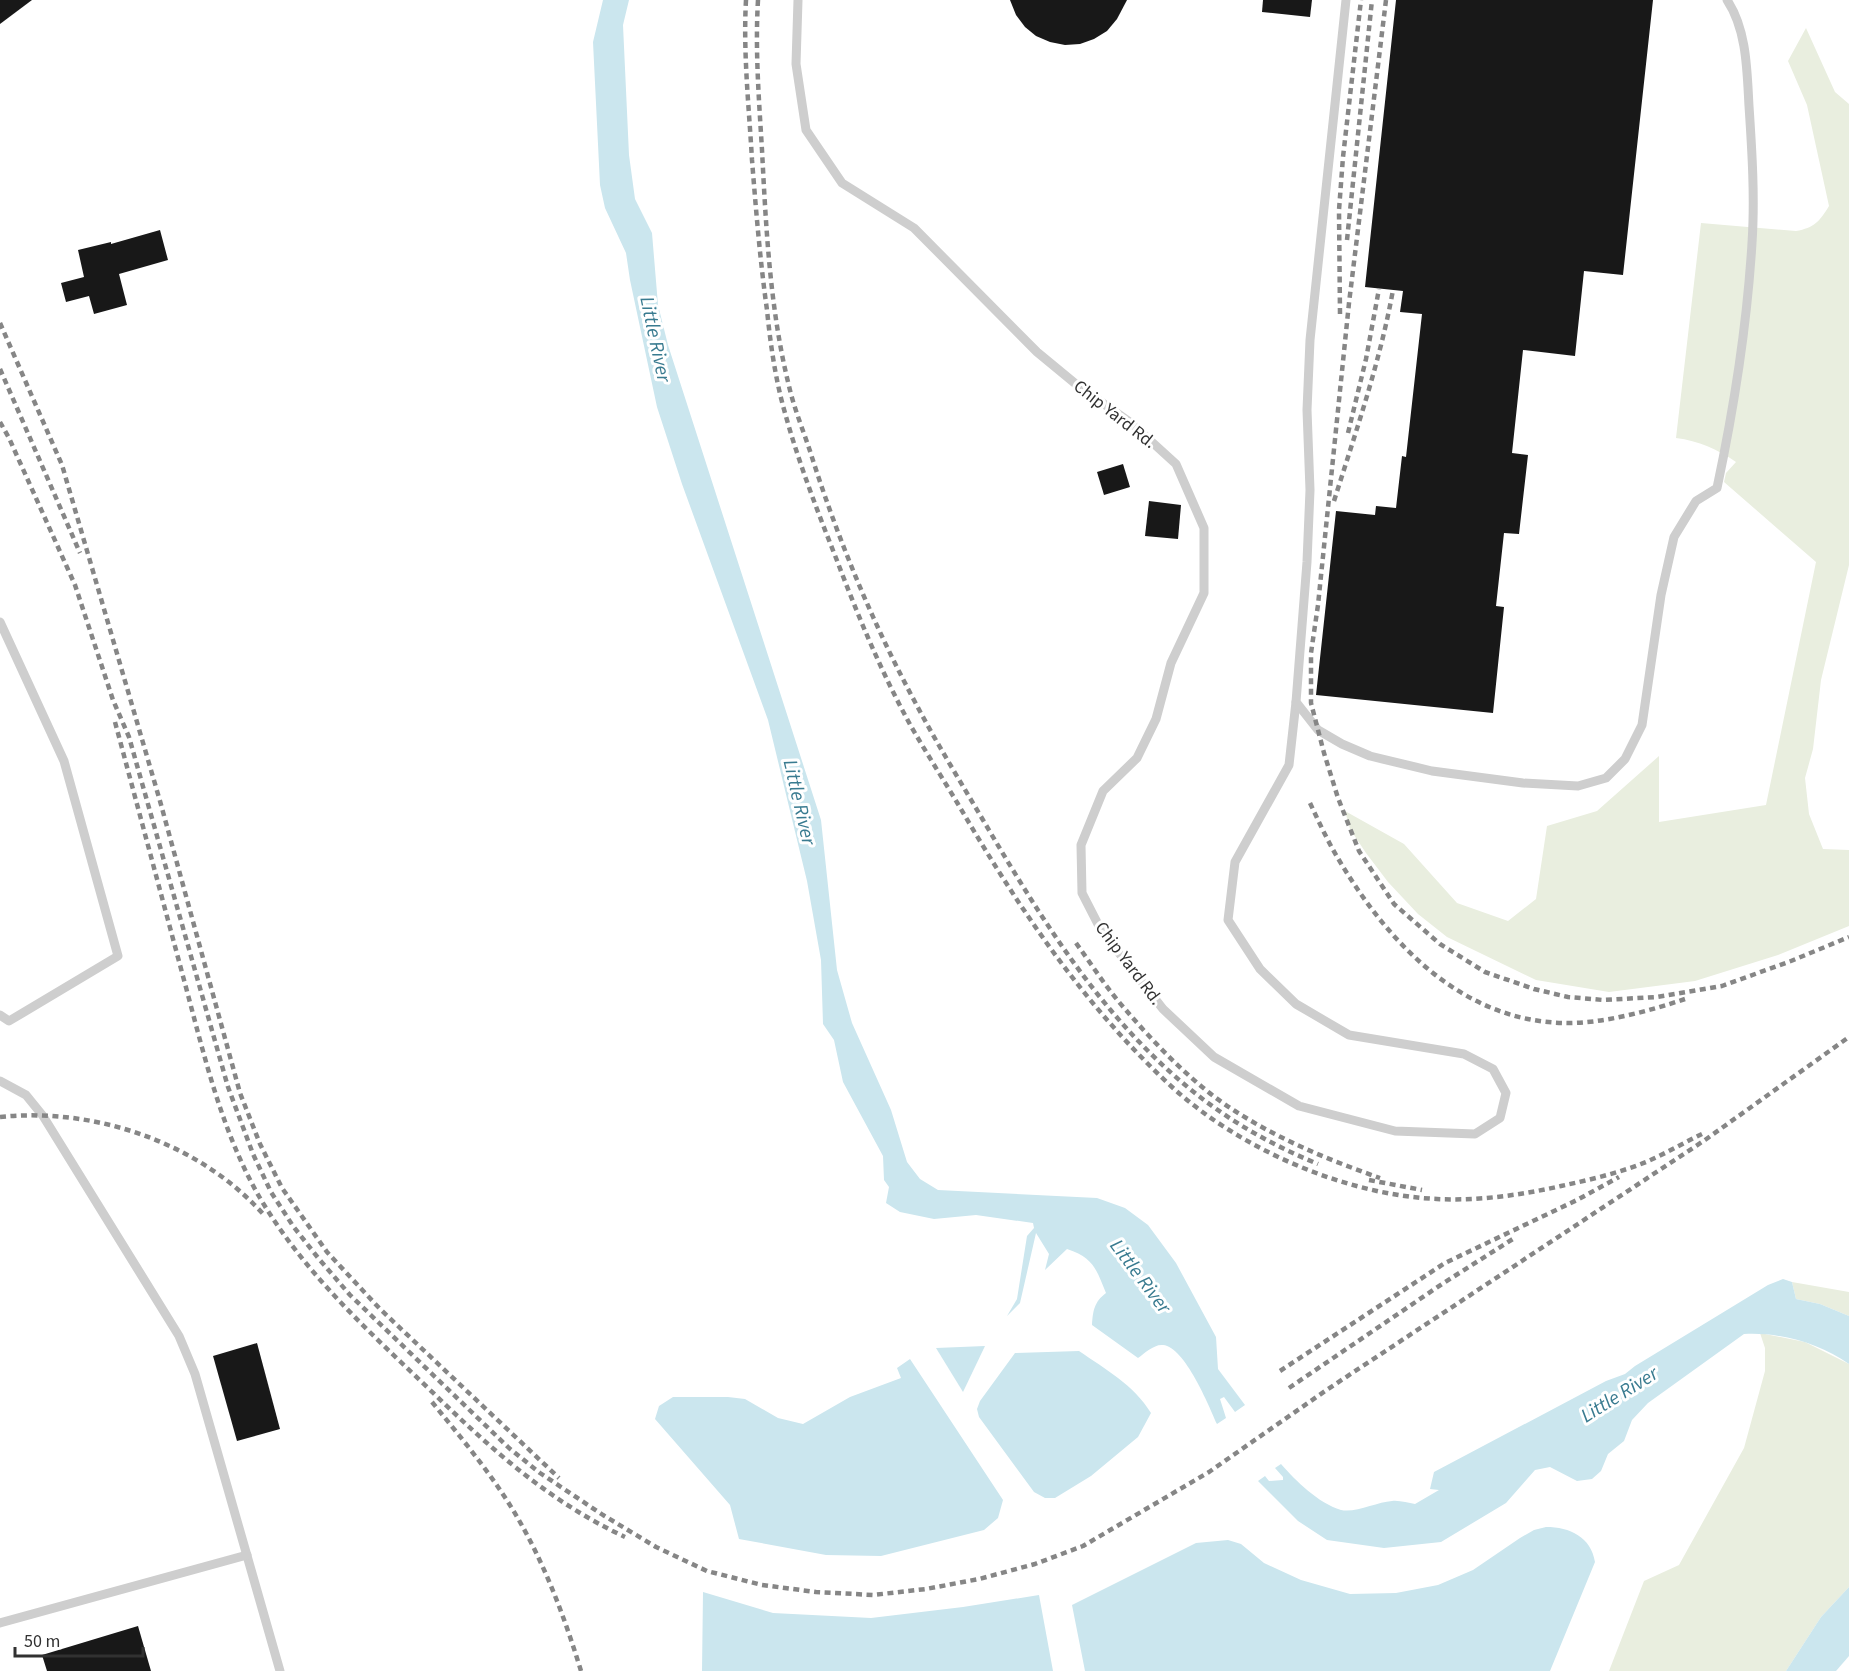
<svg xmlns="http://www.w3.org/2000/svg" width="1849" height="1671" font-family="'Source Sans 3',sans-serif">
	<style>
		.green { fill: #e9eedf }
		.water { fill: #cbe6ee }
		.building { fill: #181818 }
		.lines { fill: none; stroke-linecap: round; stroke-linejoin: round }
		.lane { stroke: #cecece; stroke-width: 9 }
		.rail { stroke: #868686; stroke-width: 4.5; stroke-dasharray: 6 4.5; stroke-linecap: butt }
		.labels { text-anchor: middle; stroke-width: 6; stroke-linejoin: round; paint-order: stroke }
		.street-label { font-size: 18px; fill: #313131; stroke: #fff }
		.water-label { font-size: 20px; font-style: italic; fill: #397b90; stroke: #fff }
	</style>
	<rect width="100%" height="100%" fill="#fff"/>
	<g class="green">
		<path d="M1806 28 1835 92 1849 104V565L1821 680 1813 749 1805 778 1809 814 1823 849 1849 850V926L1778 955 1695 981 1609 992 1536 980 1447 937 1418 914 1388 882 1366 853 1350 829 1345 811 1404 844 1457 903 1508 921 1536 899 1547 826 1597 811 1659 756V822L1766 805 1816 562 1724 482 1726 473 1736 462C1717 449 1699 441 1676 438L1701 223 1796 231C1814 228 1820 221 1829 206L1807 105 1788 61Z"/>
		<polygon points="1792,1282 1849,1292 1849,1316 1820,1304 1796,1299"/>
		<polygon points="1760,1333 1805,1342 1849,1364 1849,1587 1821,1617 1786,1671 1609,1671 1644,1581 1679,1565 1744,1448 1765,1371 1765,1348"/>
	</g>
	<g class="water">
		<path d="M603 0H629L623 25 629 155 635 199 652 233 658 305 668 345 821 820 837 970 852 1023 891 1110 907 1162 920 1179 938 1190 1097 1198 1125 1208 1148 1225 1176 1263 1216 1337 1218 1369 1245 1405 1235 1412 1224 1397 1220 1399 1226 1418 1217 1424C1209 1406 1185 1347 1163 1345 1154 1344 1145 1353 1138 1358L1092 1325C1093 1311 1094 1302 1106 1293 1096 1269 1094 1258 1067 1249L1045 1270 1049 1254 1036 1233 1020 1303 1007 1316 1017 1299 1027 1236 1034 1228 1033 1223 976 1215 934 1219 900 1212 886 1203 889 1187 884 1180 883 1156 843 1082 834 1040 823 1024 821 960 807 881 768 720 682 484 657 407 630 280 626 253 605 208 600 185 593 42Z"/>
		<path d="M1783 1279 1792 1282 1796 1299 1820 1304 1849 1316V1364C1819 1343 1780 1332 1744 1334L1648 1403 1632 1420 1624 1441 1608 1454 1601 1471 1592 1479 1577 1481 1550 1467 1535 1470 1506 1503 1441 1542 1384 1548 1327 1540 1298 1521 1258 1481 1265 1476 1269 1481 1283 1480V1477L1275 1468 1281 1464C1296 1481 1318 1503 1341 1510 1356 1513 1377 1502 1392 1501 1399 1500 1408 1503 1415 1504L1439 1490 1430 1489 1434 1472 1606 1381 1625 1374 1635 1366 1768 1285Z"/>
		<polygon points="985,1346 963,1392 936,1348"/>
		<path d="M1079 1351C1105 1369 1134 1385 1151 1413L1138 1437 1091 1476 1055 1498H1045L1034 1492 979 1417 977 1409 980 1401 1015 1353Z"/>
		<polygon points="910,1359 1003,1500 998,1518 984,1530 881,1556 826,1555 739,1539 730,1505 655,1419 659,1406 673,1397 728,1397 745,1399 778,1418 803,1424 850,1397 901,1378 897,1368"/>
		<path d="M1546 1527C1570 1527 1591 1537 1595 1562L1550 1671H1085L1072 1605 1196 1543 1228 1540 1241 1544 1264 1563 1301 1580 1350 1594 1396 1593 1438 1585 1473 1570 1520 1538 1534 1530Z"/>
		<polygon points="1849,1587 1849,1656 1836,1671 1786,1671 1821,1617"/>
		<polygon points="703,1592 773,1613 871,1618 963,1607 1039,1595 1053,1671 702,1671"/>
	</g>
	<g class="building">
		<polygon points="0,0 32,0 0,24"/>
		<polygon points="1010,0 1127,0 1117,19 1107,31 1094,39 1080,44 1065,45 1050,42 1036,36 1025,27 1016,15"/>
		<polygon points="1263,0 1312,0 1310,17 1262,12"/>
		<polygon points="1396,0 1653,0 1623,275 1584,271 1575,356 1523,350 1512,453 1528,455 1519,534 1504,533 1496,606 1504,607 1493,713 1316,695 1336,511 1375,515 1376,506 1396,508 1402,456 1406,457 1422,314 1400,312 1403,291 1365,287"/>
		<polygon points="160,230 168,260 119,274 127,305 94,314 89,296 66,302 61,283 84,277 78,250 111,242 111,244"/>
		<polygon points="1123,464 1130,487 1104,495 1097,472"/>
		<polygon points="1149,501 1181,505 1178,539 1145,536"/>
		<polygon points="257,1343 280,1429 237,1441 213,1356"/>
		<polygon points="138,1626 151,1671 47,1671 42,1655"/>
	</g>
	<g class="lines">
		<g class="lane">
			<polyline points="798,0 796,64 806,130 842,183 914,228 1037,352 1077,385 1131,423 1176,464 1204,528 1204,593 1171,663 1156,719 1137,758 1103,791 1081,845 1082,893 1101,930 1163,1009 1214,1057 1299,1106 1395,1131 1475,1134 1500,1118 1506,1093 1493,1069 1464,1054 1349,1035 1296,1004 1260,969 1228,920 1235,862 1289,765 1296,702"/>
			<path d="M1346 0 1310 340 1307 410 1310 490 1307 562 1296 702 1318 730 1342 744 1370 756 1432 771 1523 783 1578 786 1606 778 1625 759 1642 725 1661 595 1674 537 1696 501 1717 488C1734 408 1747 325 1752 243 1755 198 1752 151 1749 106 1747 71 1747 30 1727 0"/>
			<polyline points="0,622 64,761 118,956 9,1021 0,1015"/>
			<polyline points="0,1081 26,1095 43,1116 179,1336 195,1374 280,1671"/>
			<polyline points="0,1623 247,1555"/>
		</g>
		<g class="rail">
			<path d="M746 0C743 53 749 107 752 160 756 210 760 260 767 310 770 340 774 369 781 398 795 453 815 505 836 558 858 616 882 674 912 728 927 754 943 779 958 804 1018 907 1084 1006 1172 1087 1240 1149 1345 1195 1437 1199 1479 1201 1521 1195 1561 1186 1589 1180 1619 1173 1646 1162 1665 1154 1683 1143 1702 1134"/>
			<path d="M758 0C755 50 759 100 762 150 766 228 770 310 789 386 794 408 803 430 810 451 837 537 872 622 915 702 936 742 960 781 983 820 1039 915 1098 1012 1184 1084 1224 1118 1269 1144 1318 1164"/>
			<polyline points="1386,0 1349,303 1318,605 1311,653 1311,703 1324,753 1338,798 1359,851 1394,904 1440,944 1485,972 1534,989 1568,997 1603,1000 1657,997 1722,986 1791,961 1849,937"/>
			<polyline points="1347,240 1372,0"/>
			<polyline points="1340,314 1339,210 1343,157 1361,0"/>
			<polyline points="0,323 62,465 160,801 240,1093 260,1144 282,1188 327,1252 380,1309 559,1478"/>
			<polyline points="0,369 80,553"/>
			<polyline points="0,422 9,438 75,585 113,700 129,737 228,1087 253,1154 271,1192 293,1226 319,1259 350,1295 509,1448 540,1473 603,1515 656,1547 707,1571 762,1585 816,1592 873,1595 926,1589 979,1579 1035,1564 1083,1546 1209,1472 1328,1389 1705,1140 1849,1037"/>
			<polyline points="1348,433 1366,359 1379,289"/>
			<path d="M1334 501C1356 431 1380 362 1393 290"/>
			<path d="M115 722C138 808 161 894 184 980 204 1054 221 1131 260 1198 303 1271 365 1328 426 1386 488 1446 546 1500 625 1537"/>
			<path d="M1310 803C1319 822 1328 842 1339 860 1388 943 1462 1021 1564 1023 1602 1024 1649 1011 1685 999"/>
			<path d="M1076 943C1092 965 1107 989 1125 1009 1156 1045 1195 1086 1235 1111 1280 1140 1329 1160 1380 1178"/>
			<path d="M0 1117C95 1107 200 1143 264 1215"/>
			<polyline points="1369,1180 1422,1190"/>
			<polyline points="1280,1371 1445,1263 1577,1200 1619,1177"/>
			<polyline points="1289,1388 1442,1284 1516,1237"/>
			<path d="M432 1402C458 1434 485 1466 508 1502 541 1554 563 1612 581 1671"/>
		</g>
	</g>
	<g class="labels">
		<g class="street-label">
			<text transform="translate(1115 414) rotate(38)" y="6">Chip Yard Rd.</text>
			<text transform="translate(1129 963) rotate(53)" y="6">Chip Yard Rd.</text>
		</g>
		<g class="water-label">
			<text transform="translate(656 339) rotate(78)" y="7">Little River</text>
			<text transform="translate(800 802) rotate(77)" y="7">Little River</text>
			<text transform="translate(1141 1276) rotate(53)" y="7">Little River</text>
			<text transform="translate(1619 1394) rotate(-32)" y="7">Little River</text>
		</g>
	</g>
	<path d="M15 1647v9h128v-9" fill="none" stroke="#313131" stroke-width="3"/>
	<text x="24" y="1647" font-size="18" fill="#313131" stroke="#ffffff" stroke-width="4.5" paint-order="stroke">50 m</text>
</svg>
